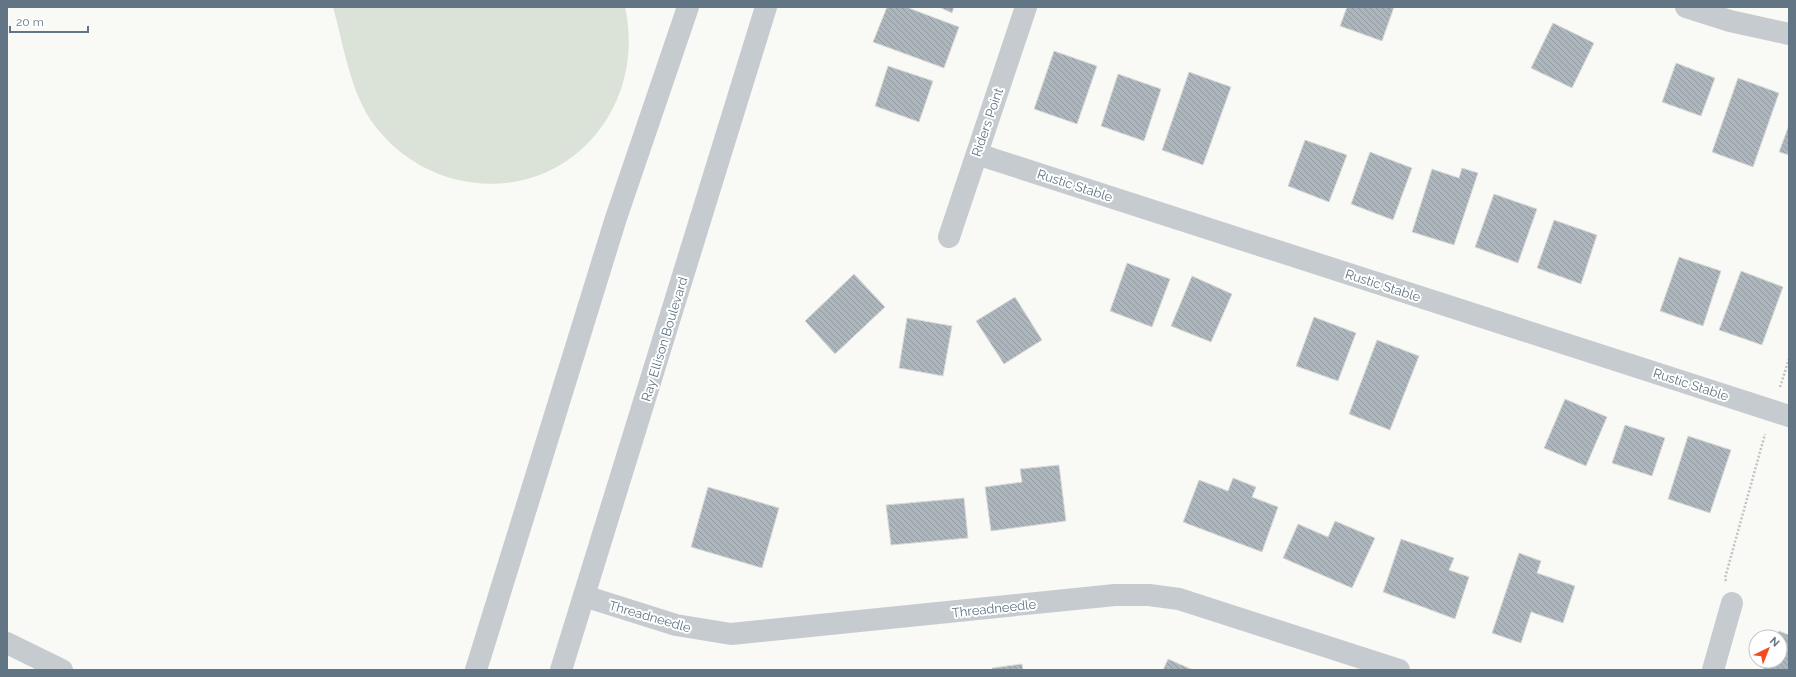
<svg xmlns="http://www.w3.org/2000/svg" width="1796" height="677" font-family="Raleway,sans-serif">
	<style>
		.garden { fill: #dbe2d7 }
		.building { fill: url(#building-back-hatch); stroke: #dbdbd9 }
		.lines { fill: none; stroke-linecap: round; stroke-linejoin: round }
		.path { stroke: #c0c3c5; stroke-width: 2.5; stroke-dasharray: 2 2; stroke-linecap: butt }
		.minor { stroke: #c6cbcf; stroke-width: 22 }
		.labels { text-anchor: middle; stroke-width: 4; stroke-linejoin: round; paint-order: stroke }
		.street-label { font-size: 13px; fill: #617584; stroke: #fff }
	</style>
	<defs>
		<pattern id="building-back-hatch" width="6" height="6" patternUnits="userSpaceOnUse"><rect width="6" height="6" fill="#acb6bc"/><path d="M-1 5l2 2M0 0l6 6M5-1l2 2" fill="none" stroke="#8f999e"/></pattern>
	</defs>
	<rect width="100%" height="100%" fill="#f9f9f6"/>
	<path class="garden" d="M333 7H625C648 112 562 206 454 179 422 170 395 152 375 126 350 93 344 46 333 7Z"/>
	<g class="building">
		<polygon points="887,7 906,7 959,27 944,68 873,42"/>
		<polygon points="939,7 954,7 952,13"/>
		<polygon points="1347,7 1394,7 1382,41 1340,26"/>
		<polygon points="1553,23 1594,43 1572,88 1531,68"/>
		<polygon points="1054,51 1097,66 1077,124 1034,109"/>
		<polygon points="1676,63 1715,78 1701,116 1662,102"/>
		<polygon points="888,66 933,81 919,122 875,106"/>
		<polygon points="1189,72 1231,87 1203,165 1162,150"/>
		<polygon points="1118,74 1161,89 1144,141 1101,126"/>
		<polygon points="1738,78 1779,93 1753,167 1712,152"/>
		<polygon points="1789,125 1789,155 1779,152"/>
		<polygon points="1305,140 1347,155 1329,202 1288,186"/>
		<polygon points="1370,152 1412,168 1393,220 1351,204"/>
		<polygon points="1462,168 1478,173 1454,245 1412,232 1432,169 1459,178"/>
		<polygon points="1494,194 1537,209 1518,263 1475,247"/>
		<polygon points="1554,220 1597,235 1581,284 1537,268"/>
		<polygon points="1679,257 1721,271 1703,326 1660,311"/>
		<polygon points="1127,263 1170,279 1152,327 1110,311"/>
		<polygon points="1741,271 1783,287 1762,345 1719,330"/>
		<polygon points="854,274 885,307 835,354 805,321"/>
		<polygon points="1192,276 1232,294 1211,342 1171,326"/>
		<polygon points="1015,297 1042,340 1004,364 976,321"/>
		<polygon points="1314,317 1356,333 1338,381 1296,366"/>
		<polygon points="907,318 952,326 943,376 899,368"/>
		<polygon points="1377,340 1419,356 1390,430 1349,414"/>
		<polygon points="1565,399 1607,417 1586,466 1544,448"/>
		<polygon points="1625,425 1665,438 1652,476 1612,463"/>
		<polygon points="1688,436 1731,450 1710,513 1668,499"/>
		<polygon points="1059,465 1066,521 991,531 985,487 1022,482 1020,469"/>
		<polygon points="1233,478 1256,487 1252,497 1278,507 1262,552 1183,522 1199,480 1228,491"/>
		<polygon points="708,487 779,508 762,568 691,547"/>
		<polygon points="964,498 968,538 891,545 886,505"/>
		<polygon points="1335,521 1375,538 1352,588 1283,558 1298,524 1328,537"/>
		<polygon points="1401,539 1454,558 1449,570 1469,577 1455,619 1383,592"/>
		<polygon points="1519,553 1541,561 1537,573 1575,586 1563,623 1531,612 1521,643 1492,633"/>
		<polygon points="1779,631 1789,635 1789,670 1763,670 1766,661 1780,661 1780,637 1776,637"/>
		<polygon points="1168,659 1193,670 1163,670"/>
		<polygon points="1022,664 1023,670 992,670 992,668"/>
	</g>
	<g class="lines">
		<g class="path">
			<polyline points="1780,387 1789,359"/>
			<polyline points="1726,581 1725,578 1765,434"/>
		</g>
		<g class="minor">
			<polyline points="1686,7 1730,21 1789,34"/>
			<polyline points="977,154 1789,416"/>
			<polyline points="949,237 1026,7"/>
			<polyline points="584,596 676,625 731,634 1115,595 1149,595 1179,599 1399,670"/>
			<polyline points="7,643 62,670"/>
			<polyline points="476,670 616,218 688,7"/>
			<polyline points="561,670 766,7"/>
			<polyline points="1713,670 1732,603"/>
		</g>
	</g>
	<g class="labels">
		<g class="street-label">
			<text transform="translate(987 122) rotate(-71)" y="5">Riders Point</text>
			<text transform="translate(1075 185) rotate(18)" y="5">Rustic Stable</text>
			<text transform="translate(1383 285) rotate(18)" y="5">Rustic Stable</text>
			<text transform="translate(664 339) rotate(-73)" y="5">Ray Ellison Boulevard</text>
			<text transform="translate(1691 384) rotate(18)" y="5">Rustic Stable</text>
			<text transform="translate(994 608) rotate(-6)" y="5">Threadneedle</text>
			<text transform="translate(650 616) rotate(16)" y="5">Threadneedle</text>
		</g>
	</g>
	<rect width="1796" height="677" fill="none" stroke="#617584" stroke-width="16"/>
	<g transform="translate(1768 649) rotate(43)"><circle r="19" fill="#ffffff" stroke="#c0c8ce"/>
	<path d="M0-3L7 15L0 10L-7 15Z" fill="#f44b1c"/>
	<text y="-6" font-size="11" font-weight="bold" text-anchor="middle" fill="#617584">N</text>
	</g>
	<path d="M10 26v6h78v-6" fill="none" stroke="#617584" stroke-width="2"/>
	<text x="16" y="26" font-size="12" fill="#617584" stroke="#ffffff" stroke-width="3" paint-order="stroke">20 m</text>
</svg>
